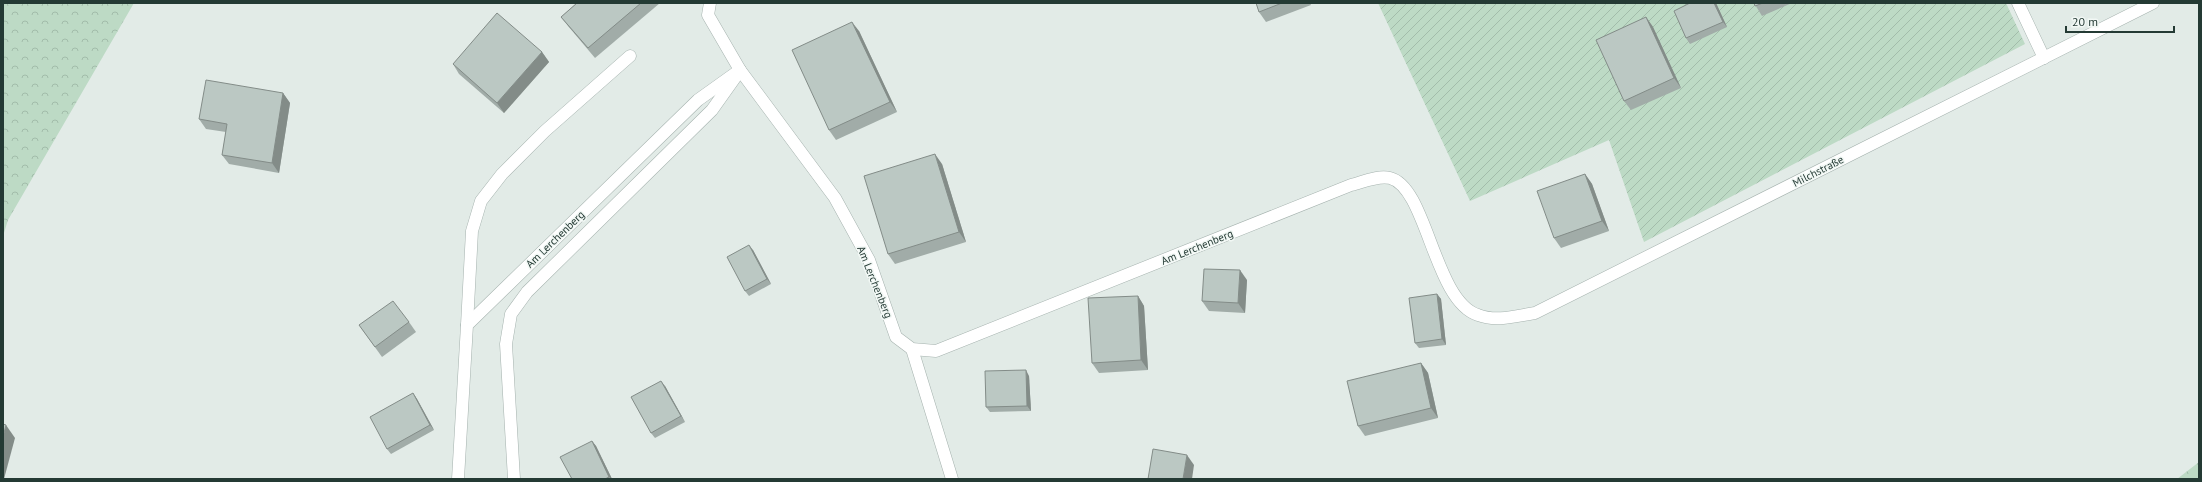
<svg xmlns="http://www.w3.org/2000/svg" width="2202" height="482" font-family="'PT Sans',sans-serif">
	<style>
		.forest { fill: url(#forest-crowns) }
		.garden { fill: url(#garden-furrows) }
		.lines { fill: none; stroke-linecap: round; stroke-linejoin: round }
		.service-casing { stroke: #a5b2ae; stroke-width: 13 }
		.minor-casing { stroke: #a5b2ae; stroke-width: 13 }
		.service { stroke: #fff; stroke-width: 12 }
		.minor { stroke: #fff; stroke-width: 12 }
		.wall { fill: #a1aca8 }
		.shaded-wall { fill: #838c88 }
		.building { fill: #bbc8c3; stroke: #838c88 }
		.labels { text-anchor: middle; stroke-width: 3; stroke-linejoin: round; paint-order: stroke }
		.street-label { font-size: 11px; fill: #243a34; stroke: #f2f8f5 }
	</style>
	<defs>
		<pattern id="forest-crowns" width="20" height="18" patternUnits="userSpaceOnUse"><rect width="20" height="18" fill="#bddac5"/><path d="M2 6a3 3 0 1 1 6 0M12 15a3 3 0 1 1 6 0" fill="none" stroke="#a2bcaa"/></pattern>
		<pattern id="garden-furrows" width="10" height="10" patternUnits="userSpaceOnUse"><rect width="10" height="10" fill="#bddac5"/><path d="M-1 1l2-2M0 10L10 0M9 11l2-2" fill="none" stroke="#a2bcaa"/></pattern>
	</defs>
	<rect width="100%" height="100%" fill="#e2ebe7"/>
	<g class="forest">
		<polygon points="3,3 134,3 8,220 3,236"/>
		<polygon points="2199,462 2199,479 2177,479"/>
	</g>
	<polygon class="garden" points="1378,3 2006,3 2025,44 1644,242 1609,140 1470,201"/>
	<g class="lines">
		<g class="service-casing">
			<g id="service">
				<polyline points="2018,3 2044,58"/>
				<polyline points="467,325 472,231 481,201 502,174 545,131 630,56"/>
				<polyline points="912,349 952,479"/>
				<polyline points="514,479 506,344 511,314 527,292 712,110 739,72"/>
			</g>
		</g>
		<g class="minor-casing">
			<g id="minor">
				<polyline points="710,3 708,15 740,70"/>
				<path d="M458 479 467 325 698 100 740 70 835 198 869 260 896 337 912 349 936 351 1351 185C1363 182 1378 175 1390 178 1427 187 1434 301 1478 315 1496 322 1516 316 1535 313L2153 3"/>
			</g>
		</g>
		<use href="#service" class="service"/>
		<use href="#minor" class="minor"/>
	</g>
	<g class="wall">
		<polygon points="577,3 660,3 595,58 568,26 561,17"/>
		<polygon points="1256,3 1310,3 1311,5 1266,22 1259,12"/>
		<polygon points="1716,3 1727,27 1690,44 1686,38"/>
		<polygon points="1754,3 1792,3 1762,16"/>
		<polygon points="1646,17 1653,27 1681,88 1631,110 1624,101"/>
		<polygon points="859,31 897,112 836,140 829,130"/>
		<polygon points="542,52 549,62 504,113 459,74 453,64"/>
		<polygon points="283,93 290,103 279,173 229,164 222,155 226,132 206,129 199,119"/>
		<polygon points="942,164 966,242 895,264 888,254"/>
		<polygon points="1585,174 1592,184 1609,231 1561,248 1554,238"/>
		<polygon points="753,250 771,284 749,296 745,291"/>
		<polygon points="1247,280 1245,313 1209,311 1202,301"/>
		<polygon points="1437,294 1441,299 1446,345 1419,348 1415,343"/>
		<polygon points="1138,296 1144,306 1148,370 1099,373 1092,363"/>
		<polygon points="409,322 416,332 382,357 359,325"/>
		<polygon points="1421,363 1428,373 1438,418 1365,436 1358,426"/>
		<polygon points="1029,376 1031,411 990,412 986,407"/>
		<polygon points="665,386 685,422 655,438 651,433"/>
		<polygon points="413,393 417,399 434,430 391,454 387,449"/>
		<polygon points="592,441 596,446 612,479 572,479"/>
	</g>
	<g class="shaded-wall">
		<polygon points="1714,3 1716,3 1727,27 1723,22"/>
		<polygon points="1646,17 1653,27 1681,88 1674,78"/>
		<polygon points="852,22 859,31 897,112 890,102"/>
		<polygon points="542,52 549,62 504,113 497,103"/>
		<polygon points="283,93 290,103 279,173 272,163"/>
		<polygon points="935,154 942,164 966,242 959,232"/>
		<polygon points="1585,174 1592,184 1609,231 1602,221"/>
		<polygon points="749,245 753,250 771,284 767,279"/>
		<polygon points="1240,270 1247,280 1245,313 1238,303"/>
		<polygon points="1437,294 1441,299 1446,345 1442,339"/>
		<polygon points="1138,296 1144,306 1148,370 1141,360"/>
		<polygon points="1421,363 1428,373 1438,418 1431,408"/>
		<polygon points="1026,370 1029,376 1031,411 1027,406"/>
		<polygon points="661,381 665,386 685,422 681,416"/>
		<polygon points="413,393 417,399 434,430 430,425"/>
		<polygon points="6,425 15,438 4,479 3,479 3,437"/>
		<polygon points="592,441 596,446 612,479 609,477"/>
		<polygon points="1187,455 1194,465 1192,479 1183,479"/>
	</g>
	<g class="building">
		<polygon points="577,3 641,3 588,48 561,17"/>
		<polygon points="1256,3 1282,3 1259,12"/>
		<polygon points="1690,3 1714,3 1723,22 1686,38 1674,11"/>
		<polygon points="1754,3 1763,3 1755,6"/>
		<polygon points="497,13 542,52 497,103 453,64"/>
		<polygon points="1646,17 1674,78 1624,101 1596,40"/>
		<polygon points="852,22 890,102 829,130 792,50"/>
		<polygon points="206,80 283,93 272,163 222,155 227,124 199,119"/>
		<polygon points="935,154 959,232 888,254 864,176"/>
		<polygon points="1585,174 1602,221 1554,238 1537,191"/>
		<polygon points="749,245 767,279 745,291 727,257"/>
		<polygon points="1204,269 1240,270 1238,303 1202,301"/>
		<polygon points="1437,294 1442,339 1415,343 1409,298"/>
		<polygon points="1138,296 1141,360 1092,363 1088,298"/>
		<polygon points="393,301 409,322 375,347 359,325"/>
		<polygon points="1421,363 1431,408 1358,426 1347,381"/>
		<polygon points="1026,370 1027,406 986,407 985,371"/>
		<polygon points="661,381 681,416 651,433 631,397"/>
		<polygon points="413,393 430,425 387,449 370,417"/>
		<polygon points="3,424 6,425 3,437"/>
		<polygon points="592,441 609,477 605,479 572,479 560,457"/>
		<polygon points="1153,449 1187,455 1183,479 1148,479"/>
	</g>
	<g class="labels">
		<g class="street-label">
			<text transform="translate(1818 171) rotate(-27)" y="4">Milchstraße</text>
			<text transform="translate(555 239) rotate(-44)" y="4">Am Lerchenberg</text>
			<text transform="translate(1197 247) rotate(-22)" y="4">Am Lerchenberg</text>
			<text transform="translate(875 282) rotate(68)" y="4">Am Lerchenberg</text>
		</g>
	</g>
	<rect width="2202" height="482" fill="none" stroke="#243a34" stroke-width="8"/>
	<path d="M2066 26v6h108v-6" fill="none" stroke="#243a34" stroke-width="2"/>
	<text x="2072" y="26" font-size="12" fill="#243a34" stroke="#f2f8f5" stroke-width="3" paint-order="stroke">20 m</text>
</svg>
